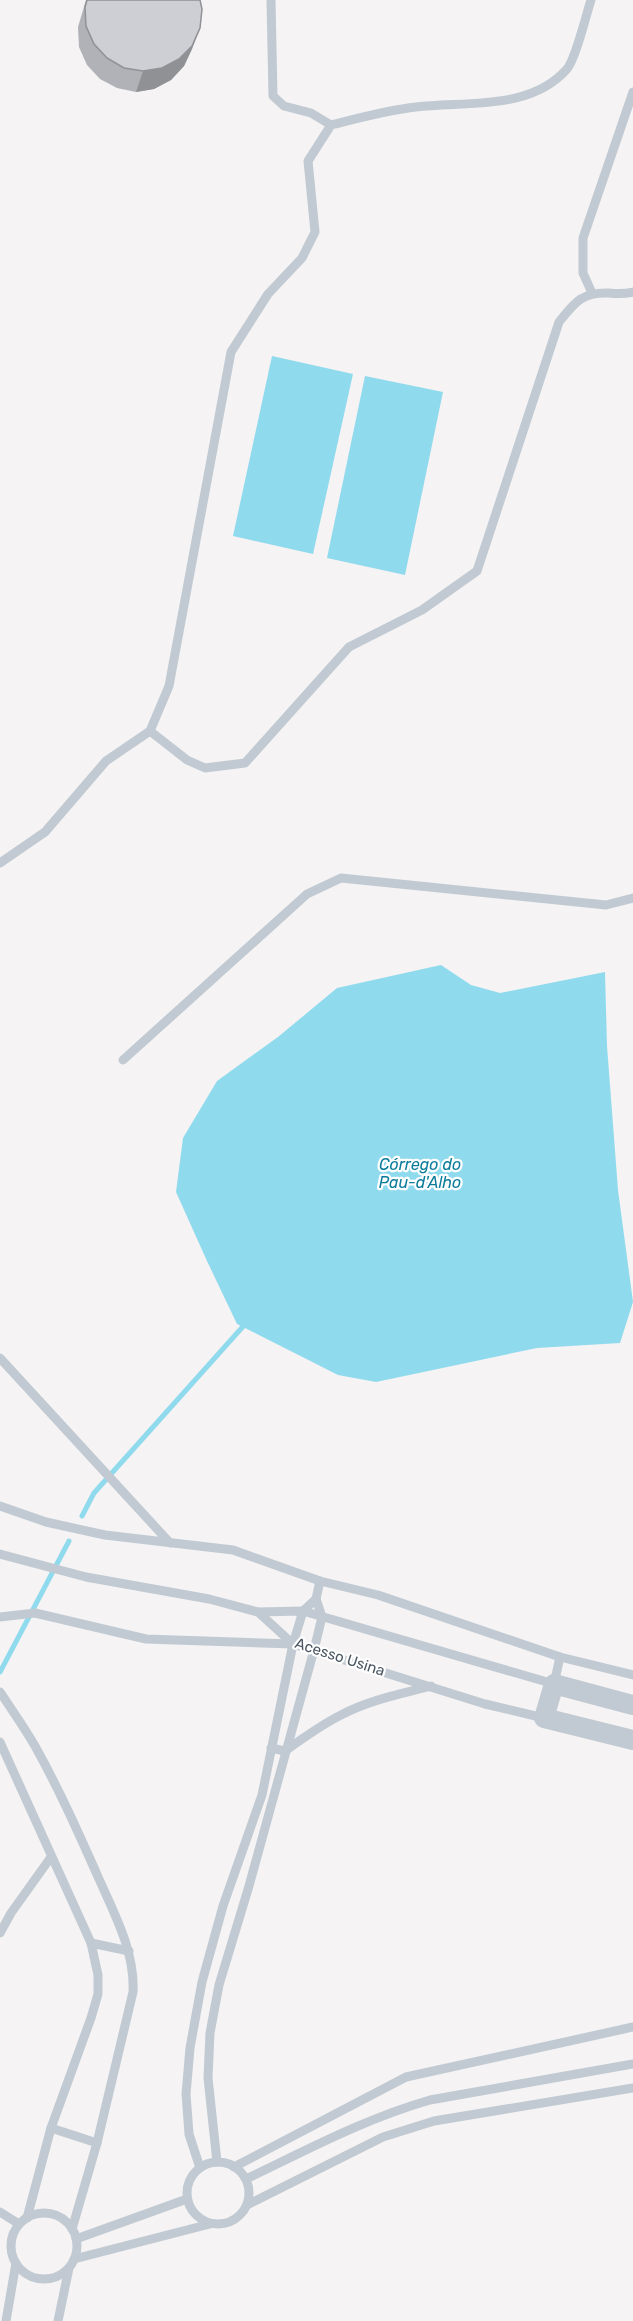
<svg xmlns="http://www.w3.org/2000/svg" width="633" height="2321" font-family="Rubik,sans-serif">
	<style>
		.water { fill: #90daee }
		.lines { fill: none; stroke-linecap: round; stroke-linejoin: round }
		.stream { stroke: #90daee; stroke-width: 5 }
		.lane { stroke: #c1cad2; stroke-width: 9 }
		.street { stroke: #c1cad2; stroke-width: 20 }
		.wall { fill: #b0b2b7 }
		.shaded-wall { fill: #909195 }
		.building { fill: #cdcfd5; stroke: #909195; stroke-width: 1.5 }
		.labels { text-anchor: middle; stroke-width: 4.5; stroke-linejoin: round; paint-order: stroke }
		.street-label { font-size: 15px; fill: #4a5661; stroke: #fff }
		.water-label { font-size: 16px; font-style: italic; fill: #0c7c9b; stroke: #fff }
	</style>
	<rect width="100%" height="100%" fill="#f5f3f3"/>
	<g class="water">
		<polygon points="272,356 353,374 313,554 233,536"/>
		<polygon points="365,376 443,392 405,575 327,558"/>
		<polygon points="441,965 471,985 500,993 605,972 607,1046 618,1190 633,1302 620,1343 537,1348 376,1382 338,1375 237,1324 207,1261 176,1192 183,1138 217,1081 278,1037 337,988"/>
	</g>
	<g class="lines">
		<g class="stream">
			<polyline points="82,1516 94,1493 247,1322"/>
			<polyline points="0,1672 69,1541"/>
		</g>
		<g class="lane">
			<polyline points="271,0 273,96 284,106 311,113 331,125"/>
			<polyline points="592,293 583,273 583,238 633,92"/>
			<path d="M150 731 187 760 205 768 245 763 349 647 422 610 477 571 559 322C575 302 582 292 609 293 618 294 625 294 633 292"/>
			<path d="M0 863 45 832 106 761 150 731 169 686 231 352 268 294 302 258 315 232 308 161 331 125C359 118 388 110 416 107 466 101 530 111 567 69 576 58 586 15 591 0"/>
			<polyline points="123,1060 307,894 341,878 606,905 633,898"/>
			<polyline points="0,1358 170,1543"/>
			<polyline points="0,1506 46,1522 105,1535 233,1550 320,1581 378,1595 560,1657 633,1675"/>
			<polyline points="0,1554 86,1577 209,1599 258,1612 303,1611 554,1684 560,1657"/>
			<polyline points="258,1612 293,1644 485,1704 544,1718"/>
			<polyline points="0,1617 35,1613 146,1639 293,1644"/>
			<path d="M0 1692C12 1710 24 1727 35 1746 59 1789 79 1834 99 1879 115 1915 135 1952 133 1992L97 2143 72 2229"/>
			<polyline points="0,1742 91,1943 98,1975 98,1994 91,2018 51,2128 27,2218"/>
			<path d="M271 1748 285 1751C303 1738 321 1725 341 1715 369 1700 401 1694 431 1686"/>
			<polyline points="0,1933 11,1913 51,1857"/>
			<polyline points="91,1943 129,1951"/>
			<polyline points="51,2128 97,2143"/>
			<polyline points="217,2162 208,2078 210,2033 219,1985 249,1886 314,1650 322,1617 316,1599"/>
			<circle cx="218" cy="2193" r="31"/>
			<polyline points="234,2167 406,2077 633,2027"/>
			<polyline points="200,2168 189,2134 186,2094 190,2048 202,1982 223,1906 262,1795 293,1644 303,1611 316,1599 320,1581"/>
			<path d="M246 2179C307 2150 364 2119 430 2100L633 2064"/>
			<polyline points="247,2205 383,2137 434,2121 633,2088"/>
			<polyline points="0,2212 19,2224"/>
			<circle cx="44" cy="2246" r="33"/>
			<polyline points="76,2239 187,2199"/>
			<polyline points="74,2259 210,2224"/>
			<polyline points="6,2321 16,2263"/>
			<polyline points="58,2321 69,2268"/>
		</g>
		<polyline class="street" points="633,1705 554,1684 544,1718 633,1740"/>
	</g>
	<polygon class="wall" points="86,0 200,0 192,49 184,66 171,80 154,89 136,92 117,88 100,79 87,65 79,47 78,27"/>
	<polygon class="shaded-wall" points="200,28 192,49 184,66 171,80 154,89 136,92 143,71"/>
	<polygon class="building" points="87,0 200,0 202,9 200,28 192,46 179,59 162,68 143,71 124,68 107,58 94,44 86,26 85,7"/>
	<g class="labels">
		<g class="street-label">
			<text transform="translate(340 1657) rotate(18)" y="5">Acesso Usina</text>
		</g>
		<g class="water-label">
			<text x="420" y="1170">Córrego do<tspan x="420" dy="18">Pau-d'Alho</tspan></text>
		</g>
	</g>
</svg>
